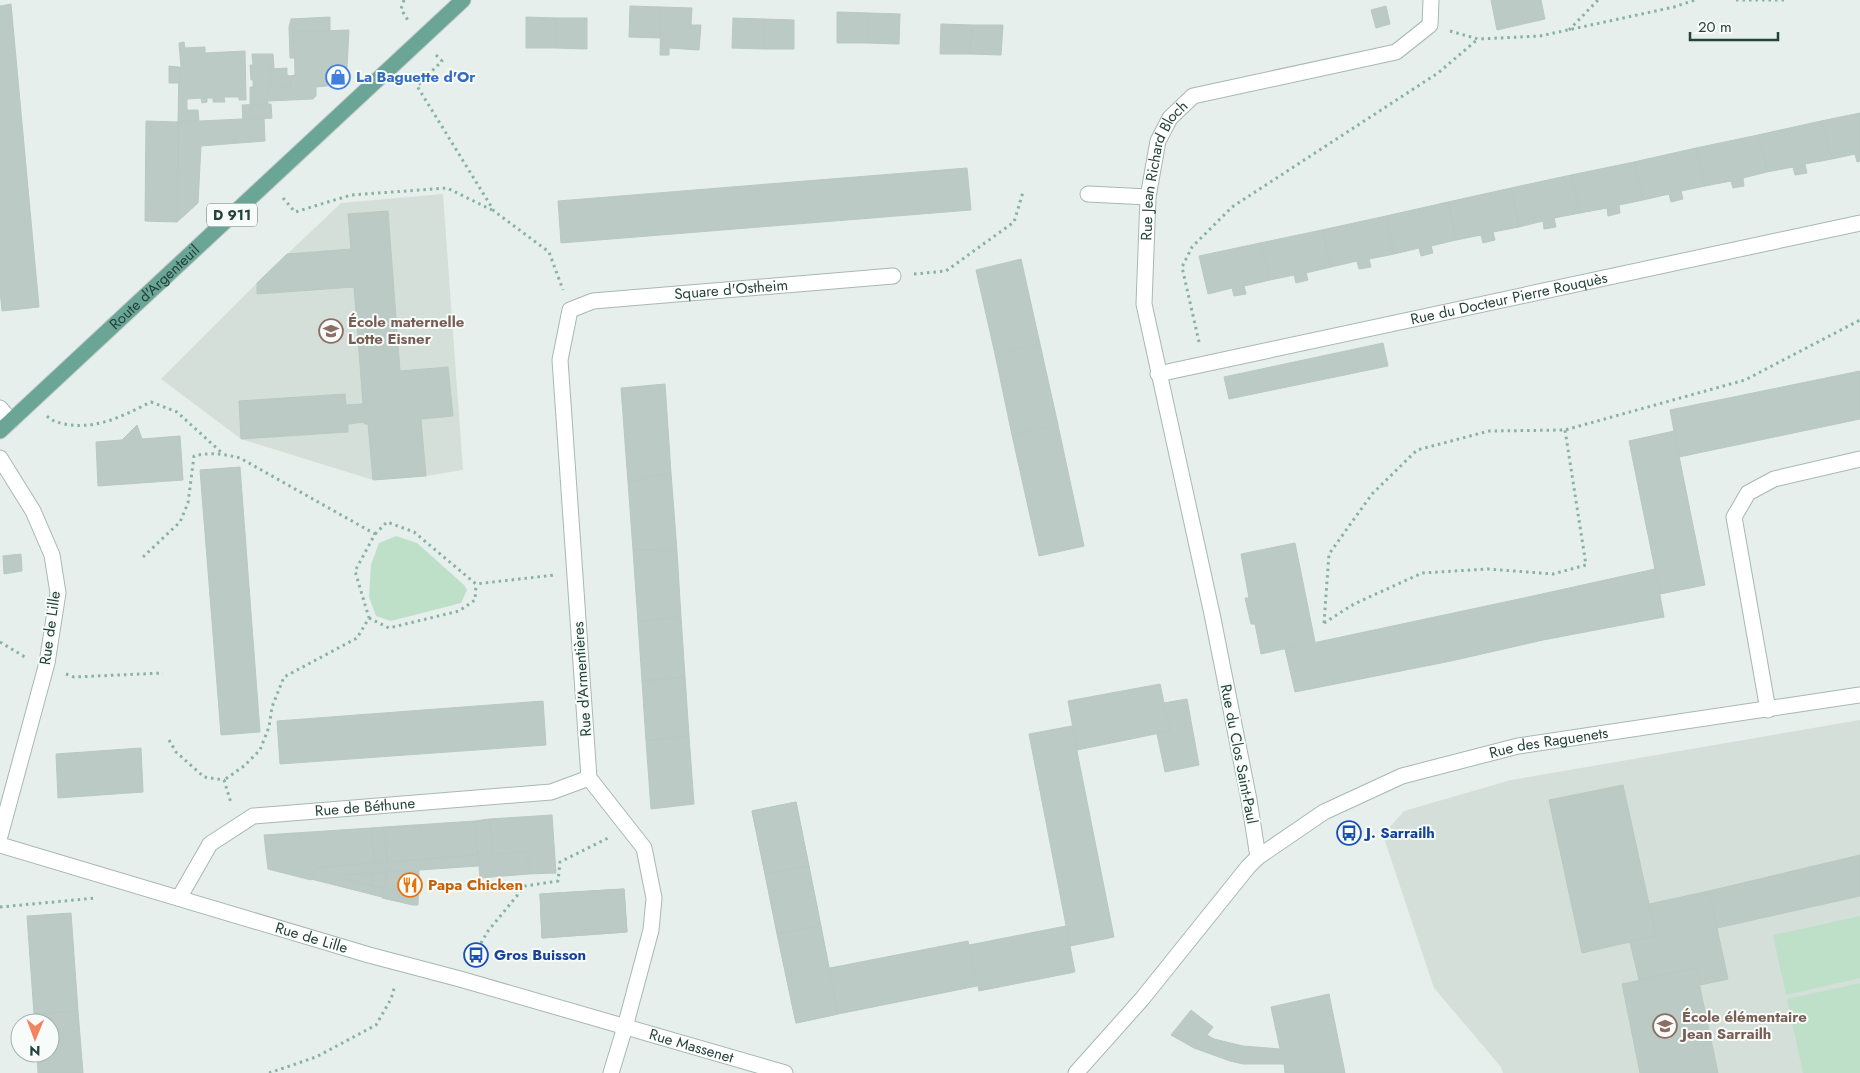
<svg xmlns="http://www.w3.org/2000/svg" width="1860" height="1073" font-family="Jost,sans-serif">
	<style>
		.built { fill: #d4dfda }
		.green { fill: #bfe0c8 }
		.building { fill: #bbcac4; stroke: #b8c9c2 }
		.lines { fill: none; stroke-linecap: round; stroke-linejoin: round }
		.lane-casing { stroke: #a8b8b2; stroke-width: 17 }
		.street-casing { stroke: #a8b8b2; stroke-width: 17 }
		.primary-casing { stroke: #c2cac8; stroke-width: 17 }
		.path { stroke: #86b3a5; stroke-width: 3; stroke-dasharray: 2.5 4; stroke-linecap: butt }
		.lane { stroke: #fff; stroke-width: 15 }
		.street { stroke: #fff; stroke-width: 15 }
		.primary { stroke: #6aa596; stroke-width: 15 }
		.labels { text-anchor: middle; stroke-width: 4; stroke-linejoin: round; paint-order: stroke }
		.shield { fill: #f7fbf9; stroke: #637a73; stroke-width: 1 }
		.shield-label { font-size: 14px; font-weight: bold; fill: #24423a }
		.shop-label { font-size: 15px; font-weight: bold; fill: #366cbe; stroke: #f7fbf9; text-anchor: start }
		.street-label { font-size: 15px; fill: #24423a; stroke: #f7fbf9 }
		.education-label { font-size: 15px; font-weight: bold; fill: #785e54; stroke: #f7fbf9; text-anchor: start }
		.transit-label { font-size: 15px; font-weight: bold; fill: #164399; stroke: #f7fbf9; text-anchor: start }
		.food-label { font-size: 15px; font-weight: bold; fill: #c56008; stroke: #f7fbf9; text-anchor: start }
	</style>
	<rect width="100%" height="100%" fill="#e6efeb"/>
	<g class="built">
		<polygon points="443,194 463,470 426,476 373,480 241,439 161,379 257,283 341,203"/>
		<polygon points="1860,720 1860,1073 1503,1073 1501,1067 1434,988 1383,835 1404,811 1511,780"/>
	</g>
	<g class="green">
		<polygon points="396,536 417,543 464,585 467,590 461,603 391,621 376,616 369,597 371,565 379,543"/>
		<polygon points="1860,916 1860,978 1786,995 1773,935"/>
		<polygon points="1860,983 1860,1073 1803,1073 1787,999"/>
	</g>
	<g class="building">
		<polygon points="1491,0 1541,0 1545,19 1497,30"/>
		<polygon points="11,4 39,307 2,311 0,290 0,6"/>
		<polygon points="630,6 661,7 660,38 629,37"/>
		<polygon points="1386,6 1390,24 1376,28 1371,10"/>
		<polygon points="661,7 692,8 691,25 701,25 699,50 669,48 669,55 660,55"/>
		<polygon points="837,12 869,13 867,43 837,43"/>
		<polygon points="869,13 900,14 899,44 867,43"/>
		<polygon points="330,17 330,31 294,32 295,58 290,58 289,27 291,19"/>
		<polygon points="526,17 556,18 555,48 526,48"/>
		<polygon points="556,18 587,18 587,49 555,48"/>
		<polygon points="733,18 765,19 764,49 732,48"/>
		<polygon points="765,19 794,20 794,49 764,49"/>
		<polygon points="941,24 972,25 971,54 940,54"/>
		<polygon points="972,25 1003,25 1001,55 971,54"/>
		<polygon points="349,30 347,68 327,86 316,87 316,96 313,99 269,101 268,86 291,86 290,76 295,75 294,32"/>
		<polygon points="184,42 185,48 205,47 205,53 245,51 246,100 239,100 239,97 224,97 225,102 213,102 213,98 207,98 207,102 202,103 201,98 187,99 187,110 198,110 199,122 178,122 179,67 181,68 179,43"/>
		<polygon points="252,54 273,54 274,69 271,69 272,86 268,86 268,104 250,105 250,87 253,87 253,80 251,80 250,65 253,65"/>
		<polygon points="169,66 179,67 179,83 169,83"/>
		<polygon points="287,68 287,75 290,76 291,86 272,86 271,69"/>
		<polygon points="271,104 272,118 243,120 242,105"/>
		<polygon points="1860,113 1860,161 1857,162 1855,154 1832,159 1821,121"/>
		<polygon points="264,118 265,141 201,146 198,203 177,222 178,122"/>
		<polygon points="146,121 178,122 177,222 145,221"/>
		<polygon points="1821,121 1832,159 1805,164 1807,173 1795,175 1793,167 1767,172 1758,135"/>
		<polygon points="1758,135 1767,172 1743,178 1744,186 1733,188 1731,181 1705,186 1696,148"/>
		<polygon points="1696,148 1705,186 1681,191 1683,199 1671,202 1669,194 1643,200 1634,162"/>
		<polygon points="1634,162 1643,200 1619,205 1620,213 1608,216 1607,208 1580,213 1571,175"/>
		<polygon points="967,168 971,210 561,243 558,201"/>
		<polygon points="1571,175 1580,213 1554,218 1556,227 1544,229 1543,221 1519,227 1511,188"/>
		<polygon points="1511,188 1519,227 1493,232 1495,240 1483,243 1481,235 1456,240 1448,202"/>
		<polygon points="1448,202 1456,240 1431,246 1433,253 1421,256 1419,248 1394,254 1386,216"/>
		<polygon points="388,211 400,371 448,367 453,416 421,419 426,476 373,480 368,424 364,424 364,422 348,424 348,432 241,439 239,401 345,394 346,405 363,404 354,287 257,294 257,283 287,254 351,249 348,214"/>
		<polygon points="1386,216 1394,254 1369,259 1371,267 1359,269 1357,261 1331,267 1322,230"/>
		<polygon points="1322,230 1331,267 1306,273 1308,280 1296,283 1294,275 1270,280 1260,243"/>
		<polygon points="1260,243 1270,280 1244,286 1246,294 1234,296 1232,288 1208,294 1199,256"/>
		<polygon points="1021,259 1040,344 995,354 976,270"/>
		<polygon points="1383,343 1388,366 1229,399 1224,377"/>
		<polygon points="1040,344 1058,425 1012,435 995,354"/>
		<polygon points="1860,371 1860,419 1679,457 1670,410"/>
		<polygon points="665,384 671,473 628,482 621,388"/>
		<polygon points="137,425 142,439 180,436 183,480 98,486 96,442 122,440"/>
		<polygon points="1058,425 1084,546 1039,556 1012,435"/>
		<polygon points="1674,431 1705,585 1660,594 1629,441"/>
		<polygon points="240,467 260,732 221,735 200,470"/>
		<polygon points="671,473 677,551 633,550 628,482"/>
		<polygon points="1295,543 1315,642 1261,654 1255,624 1251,624 1245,598 1249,598 1241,554"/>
		<polygon points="633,550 677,551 681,617 638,622"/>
		<polygon points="21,554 22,571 4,574 3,556"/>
		<polygon points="1655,569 1664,617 1543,640 1451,661 1295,692 1285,649 1533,596"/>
		<polygon points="681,617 685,677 642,681 638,622"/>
		<polygon points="685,677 689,736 646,741 642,681"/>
		<polygon points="1160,684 1170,731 1077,750 1068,701"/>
		<polygon points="1187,699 1199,765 1165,772 1157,734 1170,731 1164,703"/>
		<polygon points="543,701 546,745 280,764 277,721"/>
		<polygon points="1072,726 1114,937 1070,946 1029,734"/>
		<polygon points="689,736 694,804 651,809 646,741"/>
		<polygon points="141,748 143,792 58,798 56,754"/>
		<polygon points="1623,785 1656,936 1582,953 1549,800"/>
		<polygon points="796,802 838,1014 796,1023 752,811"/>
		<polygon points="796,802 809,866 765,874 752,811"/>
		<polygon points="552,815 556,873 529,874 527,852 493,854 489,819"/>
		<polygon points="489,819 493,854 527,852 529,874 480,878 475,821"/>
		<polygon points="475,821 478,855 387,862 384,827"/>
		<polygon points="384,827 387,862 375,863 371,828"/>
		<polygon points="371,828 375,863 315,868 311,880 268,869 264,835"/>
		<polygon points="478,855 479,865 478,866 419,870 418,905 413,905 414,871 344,875 344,879 384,888 382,897 311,879 315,868"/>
		<polygon points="1860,855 1860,896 1717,928 1709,891"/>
		<polygon points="809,866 821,926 777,934 765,874"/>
		<polygon points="414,871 413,905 382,898 387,872"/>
		<polygon points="387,872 384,888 371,885 373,873"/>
		<polygon points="373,873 371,885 344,879 344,875"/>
		<polygon points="624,889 627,932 542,938 540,894"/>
		<polygon points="624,889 627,932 542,938 540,894"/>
		<polygon points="1709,891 1728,979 1700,985 1696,968 1639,980 1630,942 1656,936 1649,904"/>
		<polygon points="71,913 78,1011 34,1014 27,916"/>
		<polygon points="821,926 838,1014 796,1023 777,934"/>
		<polygon points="1066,926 1075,972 979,991 969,945"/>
		<polygon points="968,941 977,986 838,1014 830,968"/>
		<polygon points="1696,968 1718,1073 1640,1073 1622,984"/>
		<polygon points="1329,994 1345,1073 1285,1073 1284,1064 1243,1064 1230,1061 1194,1048 1171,1035 1191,1010 1213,1027 1207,1035 1214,1039 1243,1046 1280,1049 1271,1007"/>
		<polygon points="78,1011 83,1073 38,1073 37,1053 50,1053 50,1023 34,1023 34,1014"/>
	</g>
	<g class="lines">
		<g class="lane-casing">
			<g id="lane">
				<polyline points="1088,194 1148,197"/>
				<polyline points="1768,710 1734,517 1748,493 1774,479 1860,459"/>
			</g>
		</g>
		<g class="street-casing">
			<g id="street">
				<path id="s1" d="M1158 374 1860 223"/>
				<polyline points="0,408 11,421"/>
				<polyline points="0,458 33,511 52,555 58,593 47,663 0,836"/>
				<path id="s2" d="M0 845 369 955 460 979 785 1073"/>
				<path id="s3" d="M1258 857 1249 800 1212 614 1144 304 1148 197 1158 141 1170 118 1193 96 1396 52 1430 25 1431 0"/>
				<path id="s4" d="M179 898 210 844 253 816 551 792 589 778"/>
				<path id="s5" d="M611 1073 625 1027 651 930 654 898 644 848 589 778 560 360 570 310 593 301 893 276"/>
				<path id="s6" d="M1076 1073 1142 999 1248 867 1258 857 1324 812 1402 776 1518 746 1860 695"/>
			</g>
		</g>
		<g class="primary-casing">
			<g id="primary">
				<path id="s7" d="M0 431 463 0"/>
			</g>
		</g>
		<g class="path">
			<polyline points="404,0 401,9 409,22"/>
			<polyline points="1736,0 1788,0"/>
			<polyline points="1569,30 1598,0"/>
			<polyline points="1450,31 1478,39 1540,36 1674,7 1695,0"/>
			<polyline points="436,55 442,61 417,86 494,211 549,252 563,290"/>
			<polyline points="283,198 295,212 351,195 447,188 492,210"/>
			<polyline points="914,274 946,271 1014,222 1023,192"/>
			<polyline points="1199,342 1182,267 1192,247 1232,207 1438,73 1478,39"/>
			<path d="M47 416C52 421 56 422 64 424 98 430 122 416 151 402L177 412 222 453"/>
			<polyline points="375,534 387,522 414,532 476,584 554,575"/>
			<path d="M143 557 180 522 188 503 194 456C210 452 224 454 240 458L375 534 355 571 369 618 357 638 284 677 272 707 269 727 260 750 244 766 224 780"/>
			<polyline points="369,618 389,628 459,611 475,600 476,584"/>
			<polyline points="1324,623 1329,554 1372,494 1417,450 1489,431 1565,430 1745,380 1860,320"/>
			<polyline points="1324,623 1354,604 1422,573 1488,569 1553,574 1586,565 1565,430"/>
			<polyline points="0,642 25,657"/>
			<polyline points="66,674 74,677 163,673"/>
			<polyline points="169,740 176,752 204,777 224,780 231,803"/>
			<polyline points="0,907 96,898"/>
			<polyline points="471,960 488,931 525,886 558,881 560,862 608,838"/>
			<polyline points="269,1073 316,1057 376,1025 391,999 395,985"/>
		</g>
		<use href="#lane" class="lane"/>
		<use href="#street" class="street"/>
		<use href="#primary" class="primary"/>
	</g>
	<defs>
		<g id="shop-ring" transform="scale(1.25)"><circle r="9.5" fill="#f7fbf9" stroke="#3f7fe0" stroke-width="1.5"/><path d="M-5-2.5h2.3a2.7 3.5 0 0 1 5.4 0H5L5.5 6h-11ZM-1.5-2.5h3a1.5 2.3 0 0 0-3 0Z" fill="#3f7fe0"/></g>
		<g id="school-ring" transform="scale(1.25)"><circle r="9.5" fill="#f7fbf9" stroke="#8d6e63" stroke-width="1.5"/><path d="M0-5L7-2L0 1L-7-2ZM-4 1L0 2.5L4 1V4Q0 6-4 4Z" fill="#8d6e63"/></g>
		<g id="bus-ring" transform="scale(1.25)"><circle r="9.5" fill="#f7fbf9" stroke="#1a4fb4" stroke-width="1.5"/><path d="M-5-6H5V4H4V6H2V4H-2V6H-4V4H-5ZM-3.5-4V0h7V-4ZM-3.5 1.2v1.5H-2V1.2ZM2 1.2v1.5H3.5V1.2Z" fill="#1a4fb4"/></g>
		<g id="restaurant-ring" transform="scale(1.25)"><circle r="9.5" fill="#f7fbf9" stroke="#e8710a" stroke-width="1.5"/><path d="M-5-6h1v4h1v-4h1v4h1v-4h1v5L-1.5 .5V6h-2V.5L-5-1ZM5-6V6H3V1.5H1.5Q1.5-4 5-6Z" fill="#e8710a"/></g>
	</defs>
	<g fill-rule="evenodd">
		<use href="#shop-ring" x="338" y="77"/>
		<use href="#school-ring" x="331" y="331"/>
		<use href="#bus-ring" x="1349" y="833"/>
		<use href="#restaurant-ring" x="410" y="885"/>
		<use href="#bus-ring" x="476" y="955"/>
		<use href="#school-ring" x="1665" y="1026"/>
	</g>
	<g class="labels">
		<rect class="shield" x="207" y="203.5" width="50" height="23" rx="4"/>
		<g class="shield-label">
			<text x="232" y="220">D 911</text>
		</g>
		<g class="shop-label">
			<text x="356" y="82">La Baguette d'Or</text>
		</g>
		<g class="street-label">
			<text dy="5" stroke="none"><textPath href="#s3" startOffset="702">Rue Jean Richard Bloch</textPath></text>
			<text dy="5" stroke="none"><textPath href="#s7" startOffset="211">Route d'Argenteuil</textPath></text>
			<text dy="5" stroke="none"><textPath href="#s5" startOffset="954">Square d'Ostheim</textPath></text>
			<text dy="5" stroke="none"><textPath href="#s1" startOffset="359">Rue du Docteur Pierre Rouquès</textPath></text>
			<text transform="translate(50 628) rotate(-82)" y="5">Rue de Lille</text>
			<text transform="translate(582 679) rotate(-94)" y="5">Rue d'Armentières</text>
			<text dy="5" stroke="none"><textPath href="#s6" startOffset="599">Rue des Raguenets</textPath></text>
			<text transform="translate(1239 754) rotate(79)" y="5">Rue du Clos Saint-Paul</text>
			<text dy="5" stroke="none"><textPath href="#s4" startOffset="226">Rue de Béthune</textPath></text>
			<text dy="5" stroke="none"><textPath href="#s2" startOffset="325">Rue de Lille</textPath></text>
			<text dy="5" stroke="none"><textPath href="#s2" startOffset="720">Rue Massenet</textPath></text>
		</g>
		<g class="education-label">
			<text x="348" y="327">École maternelle<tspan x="348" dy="17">Lotte Eisner</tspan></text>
			<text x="1682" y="1022">École élémentaire<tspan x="1682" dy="17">Jean Sarrailh</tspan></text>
		</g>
		<g class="transit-label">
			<text x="1366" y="838">J. Sarrailh</text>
			<text x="494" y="960">Gros Buisson</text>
		</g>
		<g class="food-label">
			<text x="428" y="890">Papa Chicken</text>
		</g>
	</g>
	<g transform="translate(35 1038) rotate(181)"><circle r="24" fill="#f7fbf9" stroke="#a3b1ad"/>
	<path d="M0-4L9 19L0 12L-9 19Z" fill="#f4845f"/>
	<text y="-8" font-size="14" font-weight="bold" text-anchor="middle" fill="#24423a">N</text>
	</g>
	<path d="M1690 32v8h88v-8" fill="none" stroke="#24423a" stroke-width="2.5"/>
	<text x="1698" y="32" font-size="15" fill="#24423a" stroke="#f7fbf9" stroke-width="4" paint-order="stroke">20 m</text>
</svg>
